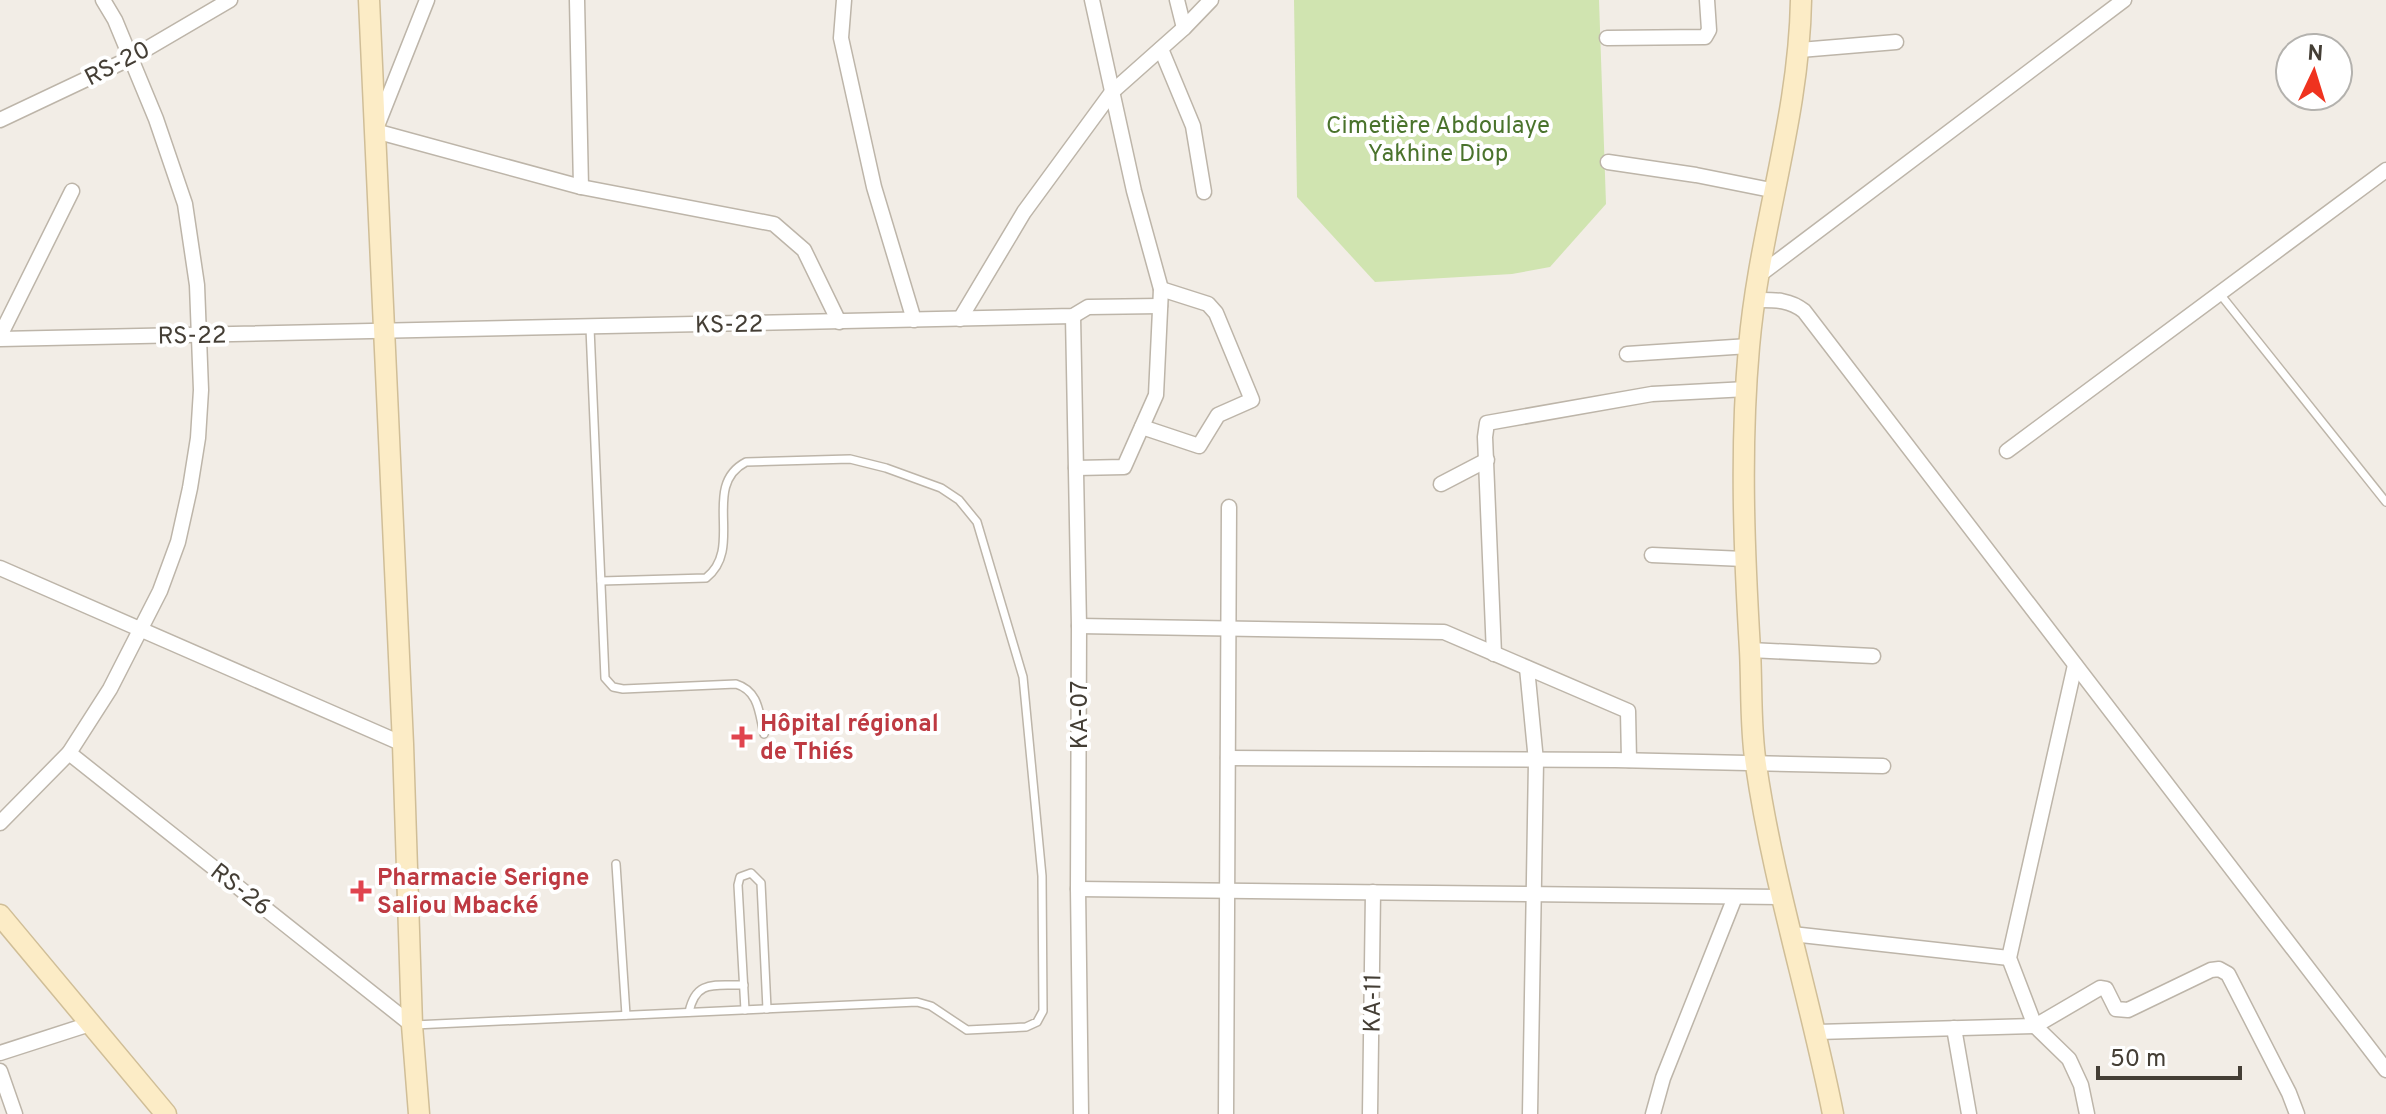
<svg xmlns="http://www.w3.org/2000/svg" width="2386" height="1114" font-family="Overpass,sans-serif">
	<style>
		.green { fill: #d0e4b0 }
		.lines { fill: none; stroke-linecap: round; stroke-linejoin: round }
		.lane-casing { stroke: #bdb5a9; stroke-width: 10 }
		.street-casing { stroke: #bdb5a9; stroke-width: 17 }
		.secondary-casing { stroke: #d0be97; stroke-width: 23 }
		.lane { stroke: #fff; stroke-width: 7 }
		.street { stroke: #fff; stroke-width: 14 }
		.secondary { stroke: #fcecc6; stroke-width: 20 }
		.health-dot { fill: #e0444e; stroke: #fff; stroke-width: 3 }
		.labels { text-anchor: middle; stroke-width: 8; stroke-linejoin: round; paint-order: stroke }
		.street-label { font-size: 24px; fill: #443e35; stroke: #fff }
		.park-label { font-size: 24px; fill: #4a732c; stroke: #fff }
		.health-label { font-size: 24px; font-weight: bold; fill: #be3a42; stroke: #fff; text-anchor: start }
	</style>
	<rect width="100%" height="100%" fill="#f2ede6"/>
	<polygon class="green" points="1294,0 1599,0 1606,204 1550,267 1512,274 1375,282 1297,197"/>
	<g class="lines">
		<g class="lane-casing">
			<g id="lane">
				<polyline points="2220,294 2386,502"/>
				<path d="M590 328 605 678 613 687 623 689 736 684C759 691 759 713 764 734"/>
				<polyline points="616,864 626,1015"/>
				<polyline points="745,1010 738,885 740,877 751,873 761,883 767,1009"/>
				<path d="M689 1012C696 979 715 986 744 985"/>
				<path d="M414 1025 917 1002 931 1006 967 1030 1026 1027 1037 1022 1043 1011 1042 876 1023 677 977 522 959 500 941 488 886 468 850 459 746 462C700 486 745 548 706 578L601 581"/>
			</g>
		</g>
		<g class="street-casing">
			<g id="street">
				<polyline points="427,0 375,131 581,187 774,224 804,250 839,322"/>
				<polyline points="577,0 581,187"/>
				<polyline points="844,0 841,38 874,187 914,320"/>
				<polyline points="1177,0 1184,28"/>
				<polyline points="1607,38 1705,37 1709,30 1707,0"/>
				<polyline points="1161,49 1193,126 1204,192"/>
				<polyline points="1800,50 1896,42"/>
				<polyline points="0,120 131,58 230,0"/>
				<polyline points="1608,162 1696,175 1776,191"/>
				<polyline points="1758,276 2124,0"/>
				<path d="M1755 300C1774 300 1789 299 1804 311L2386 1070"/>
				<polyline points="1073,316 1079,626 1078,889 1081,1114"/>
				<polyline points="960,319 1024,212 1112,92 1184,28 1211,0"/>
				<polyline points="0,336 72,191"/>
				<polyline points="0,339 1073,316 1088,307 1160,306"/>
				<polyline points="1627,354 1749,346"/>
				<polyline points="1142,427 1199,446 1218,415 1252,400 1216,313 1208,304 1161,289"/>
				<polyline points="2007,451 2386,170"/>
				<polyline points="1076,468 1124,467 1156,395 1161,289 1134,191 1092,0"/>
				<polyline points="1441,484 1487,460"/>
				<polyline points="1652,555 1744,559"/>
				<polyline points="0,568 403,744"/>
				<polyline points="1079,626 1444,632 1628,711 1629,760"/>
				<polyline points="1750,650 1873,656"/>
				<polyline points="1494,654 1485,437 1487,423 1652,394 1747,389"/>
				<polyline points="2075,665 2009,958 2035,1026 2069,1059 2081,1085 2087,1114"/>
				<polyline points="1527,668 1536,761 1530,1114"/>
				<polyline points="69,753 412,1025"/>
				<polyline points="1228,758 1615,760 1883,766"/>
				<polyline points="0,823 69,753 110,689 160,591 178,542 190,488 198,438 201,390 197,285 185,204 156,119 115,20 103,0"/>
				<polyline points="1078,889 1782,897"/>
				<polyline points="1792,934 2009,958"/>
				<polyline points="1954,1028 1969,1114"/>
				<polyline points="1817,1032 2035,1026 2100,988 2106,989 2116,1009 2128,1010 2211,970 2219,969 2228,974 2289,1093 2297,1114"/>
				<polyline points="0,1053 90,1024"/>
				<polyline points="0,1071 15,1114"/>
				<polyline points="1226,1114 1229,507"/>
				<polyline points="1370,1114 1373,892"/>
				<polyline points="1653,1114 1663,1078 1735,897"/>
			</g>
		</g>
		<g class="secondary-casing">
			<g id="secondary">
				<polyline points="369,0 403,744 412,1025 419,1114"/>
				<path d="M1801 0C1799 120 1759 229 1749 347 1740 448 1744 550 1750 650 1752 688 1750 728 1756 765 1773 883 1810 997 1833 1114"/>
				<polyline points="0,915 166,1114"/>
			</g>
		</g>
		<use href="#lane" class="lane"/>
		<use href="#street" class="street"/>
		<use href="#secondary" class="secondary"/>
	</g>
	<g class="health-dot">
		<path d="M738 725h8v8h8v8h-8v8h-8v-8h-8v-8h8z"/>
		<path d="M357 879h8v8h8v8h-8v8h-8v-8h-8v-8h8z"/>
	</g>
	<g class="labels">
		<g class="street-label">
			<text transform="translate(117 63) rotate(-27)" y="8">RS-20</text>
			<text transform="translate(729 324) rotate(-1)" y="8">KS-22</text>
			<text transform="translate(192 335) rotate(-1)" y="8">RS-22</text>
			<text transform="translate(1079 715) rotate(-90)" y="8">KA-07</text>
			<text transform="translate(241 889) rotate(38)" y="8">RS-26</text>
			<text transform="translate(1372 1003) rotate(-89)" y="8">KA-11</text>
		</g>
		<g class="park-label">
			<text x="1438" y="133">Cimetière Abdoulaye<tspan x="1438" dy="28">Yakhine Diop</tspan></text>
		</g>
		<g class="health-label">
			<text x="760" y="731">Hôpital régional<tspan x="760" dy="28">de Thiés</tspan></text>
			<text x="377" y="885">Pharmacie Serigne<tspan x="377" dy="28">Saliou Mbacké</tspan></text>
		</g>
	</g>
	<g transform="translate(2314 72) rotate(4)"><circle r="38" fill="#ffffff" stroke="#b4b2ae" stroke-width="2"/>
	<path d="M0-6L14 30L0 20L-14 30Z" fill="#ef331f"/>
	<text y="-12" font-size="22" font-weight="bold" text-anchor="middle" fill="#443e35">N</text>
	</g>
	<path d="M2098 1066v12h142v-12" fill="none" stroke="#443e35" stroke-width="4"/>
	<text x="2110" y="1066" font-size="24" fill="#443e35" stroke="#ffffff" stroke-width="6" paint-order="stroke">50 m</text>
</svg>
